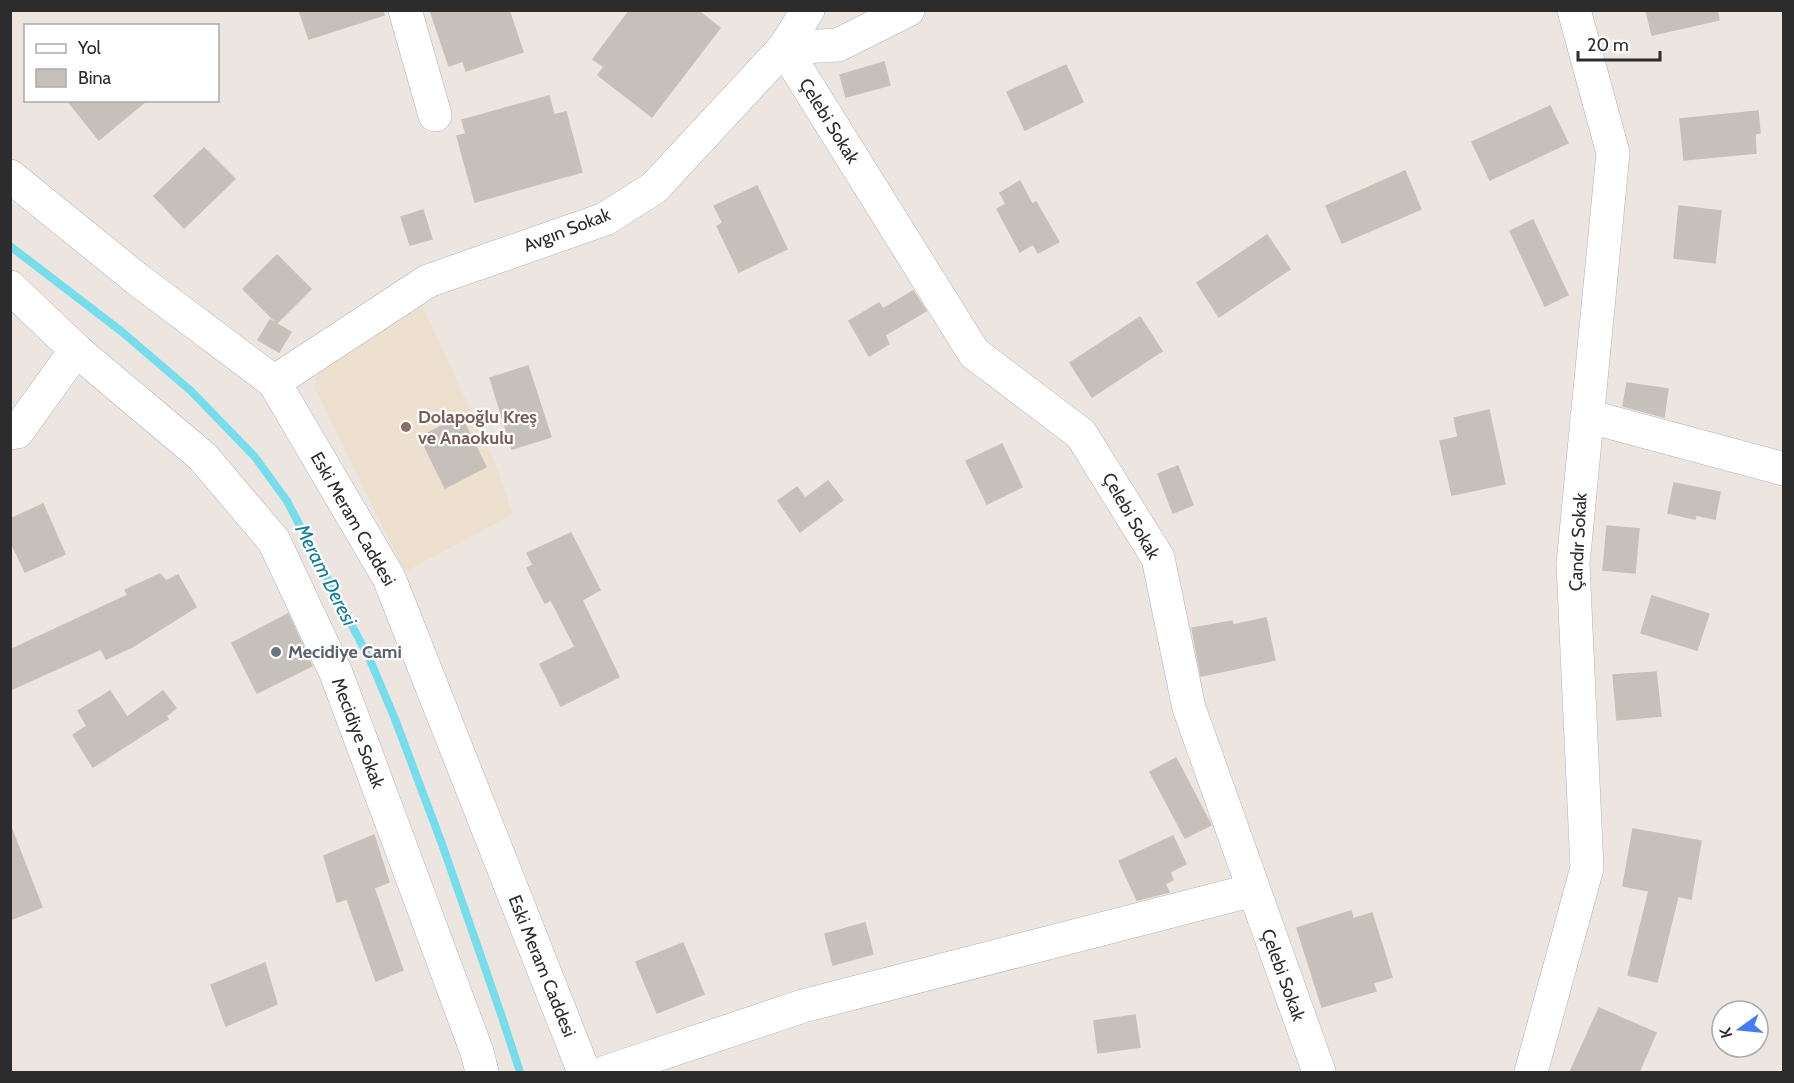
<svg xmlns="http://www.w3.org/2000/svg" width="1794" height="1083" font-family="Cabin,sans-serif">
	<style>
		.education { fill: #eee0cf }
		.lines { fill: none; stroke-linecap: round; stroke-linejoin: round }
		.stream { stroke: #75ddec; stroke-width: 8 }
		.building { fill: #c6c0ba; stroke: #c9c1b8; stroke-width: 1.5 }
		.minor-casing { stroke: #afb3bc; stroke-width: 34 }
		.minor { stroke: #fff; stroke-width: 33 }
		.education-dot { fill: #8d6e63; stroke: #fff; stroke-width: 2 }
		.worship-dot { fill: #6b7280; stroke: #fff; stroke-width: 2 }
		.labels { text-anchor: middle; stroke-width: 4.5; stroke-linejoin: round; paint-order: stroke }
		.street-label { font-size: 18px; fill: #2c2c2c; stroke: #fff }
		.education-label { font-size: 18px; font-weight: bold; fill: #785e54; stroke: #fff; text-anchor: start }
		.worship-label { font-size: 18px; font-weight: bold; fill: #5b616d; stroke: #fff; text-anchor: start }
		.water-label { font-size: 20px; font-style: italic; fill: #117e9b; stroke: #fff }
	</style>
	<rect width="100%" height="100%" fill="#ede5df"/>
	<polygon class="education" points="421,303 496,465 513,514 405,572 315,388 319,368"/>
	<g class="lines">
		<polyline class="stream" points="10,246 121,331 191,391 255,457 287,501 370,660 395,719 442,844 502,1017 520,1072"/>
	</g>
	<g class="building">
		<polygon points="299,10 383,10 384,15 309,39"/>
		<polygon points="430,10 509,10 523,52 466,71 463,61 449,66"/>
		<polygon points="630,10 697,10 720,28 652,117 598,75 604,67 593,59"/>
		<polygon points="1646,10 1717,10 1719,20 1652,35"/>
		<polygon points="884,62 890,85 846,97 840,75"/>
		<polygon points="1066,65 1083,102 1025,130 1007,92"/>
		<polygon points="549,96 554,115 566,112 582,172 475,202 457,136 466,134 462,120"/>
		<polygon points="67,100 147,100 99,140"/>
		<polygon points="1550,106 1568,143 1490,180 1472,142"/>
		<polygon points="1758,111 1760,133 1755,134 1756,153 1684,160 1680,119"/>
		<polygon points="204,148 235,179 184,228 154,196"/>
		<polygon points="1405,171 1421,209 1342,243 1326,206"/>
		<polygon points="1020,181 1032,204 1036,202 1059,242 1038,253 1033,244 1020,252 997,209 1006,204 1000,193"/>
		<polygon points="757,186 787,249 739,272 717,226 723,223 714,206"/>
		<polygon points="1679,206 1721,211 1715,263 1674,258"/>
		<polygon points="423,210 432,239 410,245 401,217"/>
		<polygon points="1533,220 1568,295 1545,306 1510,231"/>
		<polygon points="1267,235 1290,269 1219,317 1197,283"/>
		<polygon points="277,255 311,289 277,323 243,289"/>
		<polygon points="913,291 926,311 885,335 889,344 869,356 849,321 879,303 883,309"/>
		<polygon points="1140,317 1162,351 1092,397 1070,363"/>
		<polygon points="270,320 291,332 279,352 258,340"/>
		<polygon points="528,366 551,437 512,449 490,378"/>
		<polygon points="1627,383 1668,389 1664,417 1623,406"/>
		<polygon points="1489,410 1505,484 1452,495 1440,441 1458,437 1454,418"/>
		<polygon points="461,416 486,467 445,488 420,437"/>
		<polygon points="1002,444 1022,487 987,504 966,461"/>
		<polygon points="1178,466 1193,505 1173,513 1158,474"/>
		<polygon points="828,481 843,500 800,532 778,501 797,487 805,498"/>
		<polygon points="1674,483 1720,492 1715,519 1696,515 1695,519 1668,513"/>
		<polygon points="43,504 65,554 25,572 10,540 10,519"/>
		<polygon points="1607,526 1639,529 1635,573 1603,570"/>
		<polygon points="571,533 600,590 582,600 619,677 561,706 540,664 575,647 551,600 545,603 527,568 533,565 527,553"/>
		<polygon points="160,574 166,581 178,575 196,607 132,647 106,659 101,649 10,690 10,650 128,595 125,590"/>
		<polygon points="1652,596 1709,614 1697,650 1641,633"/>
		<polygon points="288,614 312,666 257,693 232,643"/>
		<polygon points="1266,618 1275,660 1201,676 1192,628 1232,621 1233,625"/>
		<polygon points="1656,672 1661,716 1617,720 1613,675"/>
		<polygon points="110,691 127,717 163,691 176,708 166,716 168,719 93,767 73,735 87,726 78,711"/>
		<polygon points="1176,758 1211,825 1185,838 1150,772"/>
		<polygon points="1633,829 1701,841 1691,899 1678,896 1657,982 1628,975 1649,891 1623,886"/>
		<polygon points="10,830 12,830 42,907 10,920"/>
		<polygon points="374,835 389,882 374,888 403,970 376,981 347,899 337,902 324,856"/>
		<polygon points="1173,836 1186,864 1170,872 1173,880 1165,884 1169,892 1137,900 1119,861"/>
		<polygon points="1351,911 1353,919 1372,913 1392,977 1373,983 1376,991 1322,1007 1297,928"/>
		<polygon points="865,923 873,954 833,965 825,934"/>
		<polygon points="683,943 704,994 657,1013 636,962"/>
		<polygon points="265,963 277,1004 226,1026 211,985"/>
		<polygon points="1599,1008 1656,1033 1639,1072 1570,1072"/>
		<polygon points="1135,1015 1140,1047 1098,1053 1094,1021"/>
	</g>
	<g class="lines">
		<g class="minor-casing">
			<g id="minor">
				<polyline points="405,10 435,115"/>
				<polyline points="908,10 838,45 784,48 974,353 1081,434 1158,558 1189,708 1319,1072"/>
				<polyline points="10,176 137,279 274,382 389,578 584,1072"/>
				<polyline points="10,287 76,350 203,457 274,541 336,673 477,1052 482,1072"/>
				<polyline points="274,382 428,281 605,219 654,188 784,48 808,10"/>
				<polyline points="1587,416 1784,469"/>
				<polyline points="10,433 17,432 76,350"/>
				<polyline points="606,1072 803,1006 1253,890"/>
				<polyline points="1531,1072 1587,868 1573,564 1613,153 1574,10"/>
			</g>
		</g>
		<use href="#minor" class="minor"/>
	</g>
	<circle class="education-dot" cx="406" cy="427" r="6"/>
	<circle class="worship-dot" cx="276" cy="652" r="6"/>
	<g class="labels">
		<g class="street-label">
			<text transform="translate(829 121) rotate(58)" y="6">Çelebi Sokak</text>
			<text transform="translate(567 230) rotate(-21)" y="6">Avgın Sokak</text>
			<text transform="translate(1131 516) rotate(60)" y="6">Çelebi Sokak</text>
			<text transform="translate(353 519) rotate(60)" y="6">Eski Meram Caddesi</text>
			<text transform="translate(1578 542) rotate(-87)" y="6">Çandır Sokak</text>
			<text transform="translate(358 733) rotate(69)" y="6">Mecidiye Sokak</text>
			<text transform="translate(542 966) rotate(68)" y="6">Eski Meram Caddesi</text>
			<text transform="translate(1283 975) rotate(70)" y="6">Çelebi Sokak</text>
		</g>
		<g class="education-label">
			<text x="418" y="423">Dolapoğlu Kreş<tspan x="418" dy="21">ve Anaokulu</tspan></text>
		</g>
		<g class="worship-label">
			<text x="288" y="658">Mecidiye Cami</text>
		</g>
		<g class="water-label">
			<text transform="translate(326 575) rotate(63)" y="7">Meram Deresi</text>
		</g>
	</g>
	<rect width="1794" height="1083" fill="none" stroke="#2c2c2c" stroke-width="24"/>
	<rect x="24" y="24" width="195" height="78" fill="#ffffff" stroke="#ababab" stroke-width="1.5"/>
	<rect x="36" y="44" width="30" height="9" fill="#ffffff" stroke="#ababab" stroke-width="1.5"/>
	<text x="78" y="54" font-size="18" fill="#2c2c2c">Yol</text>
	<rect x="36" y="69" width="30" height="18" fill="#c6c0ba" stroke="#ababab" stroke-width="1.5"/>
	<text x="78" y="84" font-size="18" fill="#2c2c2c">Bina</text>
	<g transform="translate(1740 1029) rotate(255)"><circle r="28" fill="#ffffff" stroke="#ababab" stroke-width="1.5"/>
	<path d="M0-4.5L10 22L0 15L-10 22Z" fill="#437df6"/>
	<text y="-9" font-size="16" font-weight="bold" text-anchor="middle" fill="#2c2c2c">K</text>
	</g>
	<path d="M1578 51v9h82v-9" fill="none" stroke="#2c2c2c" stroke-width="3"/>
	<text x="1587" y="51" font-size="18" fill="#2c2c2c" stroke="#ffffff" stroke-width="4.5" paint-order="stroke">20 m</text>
</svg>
